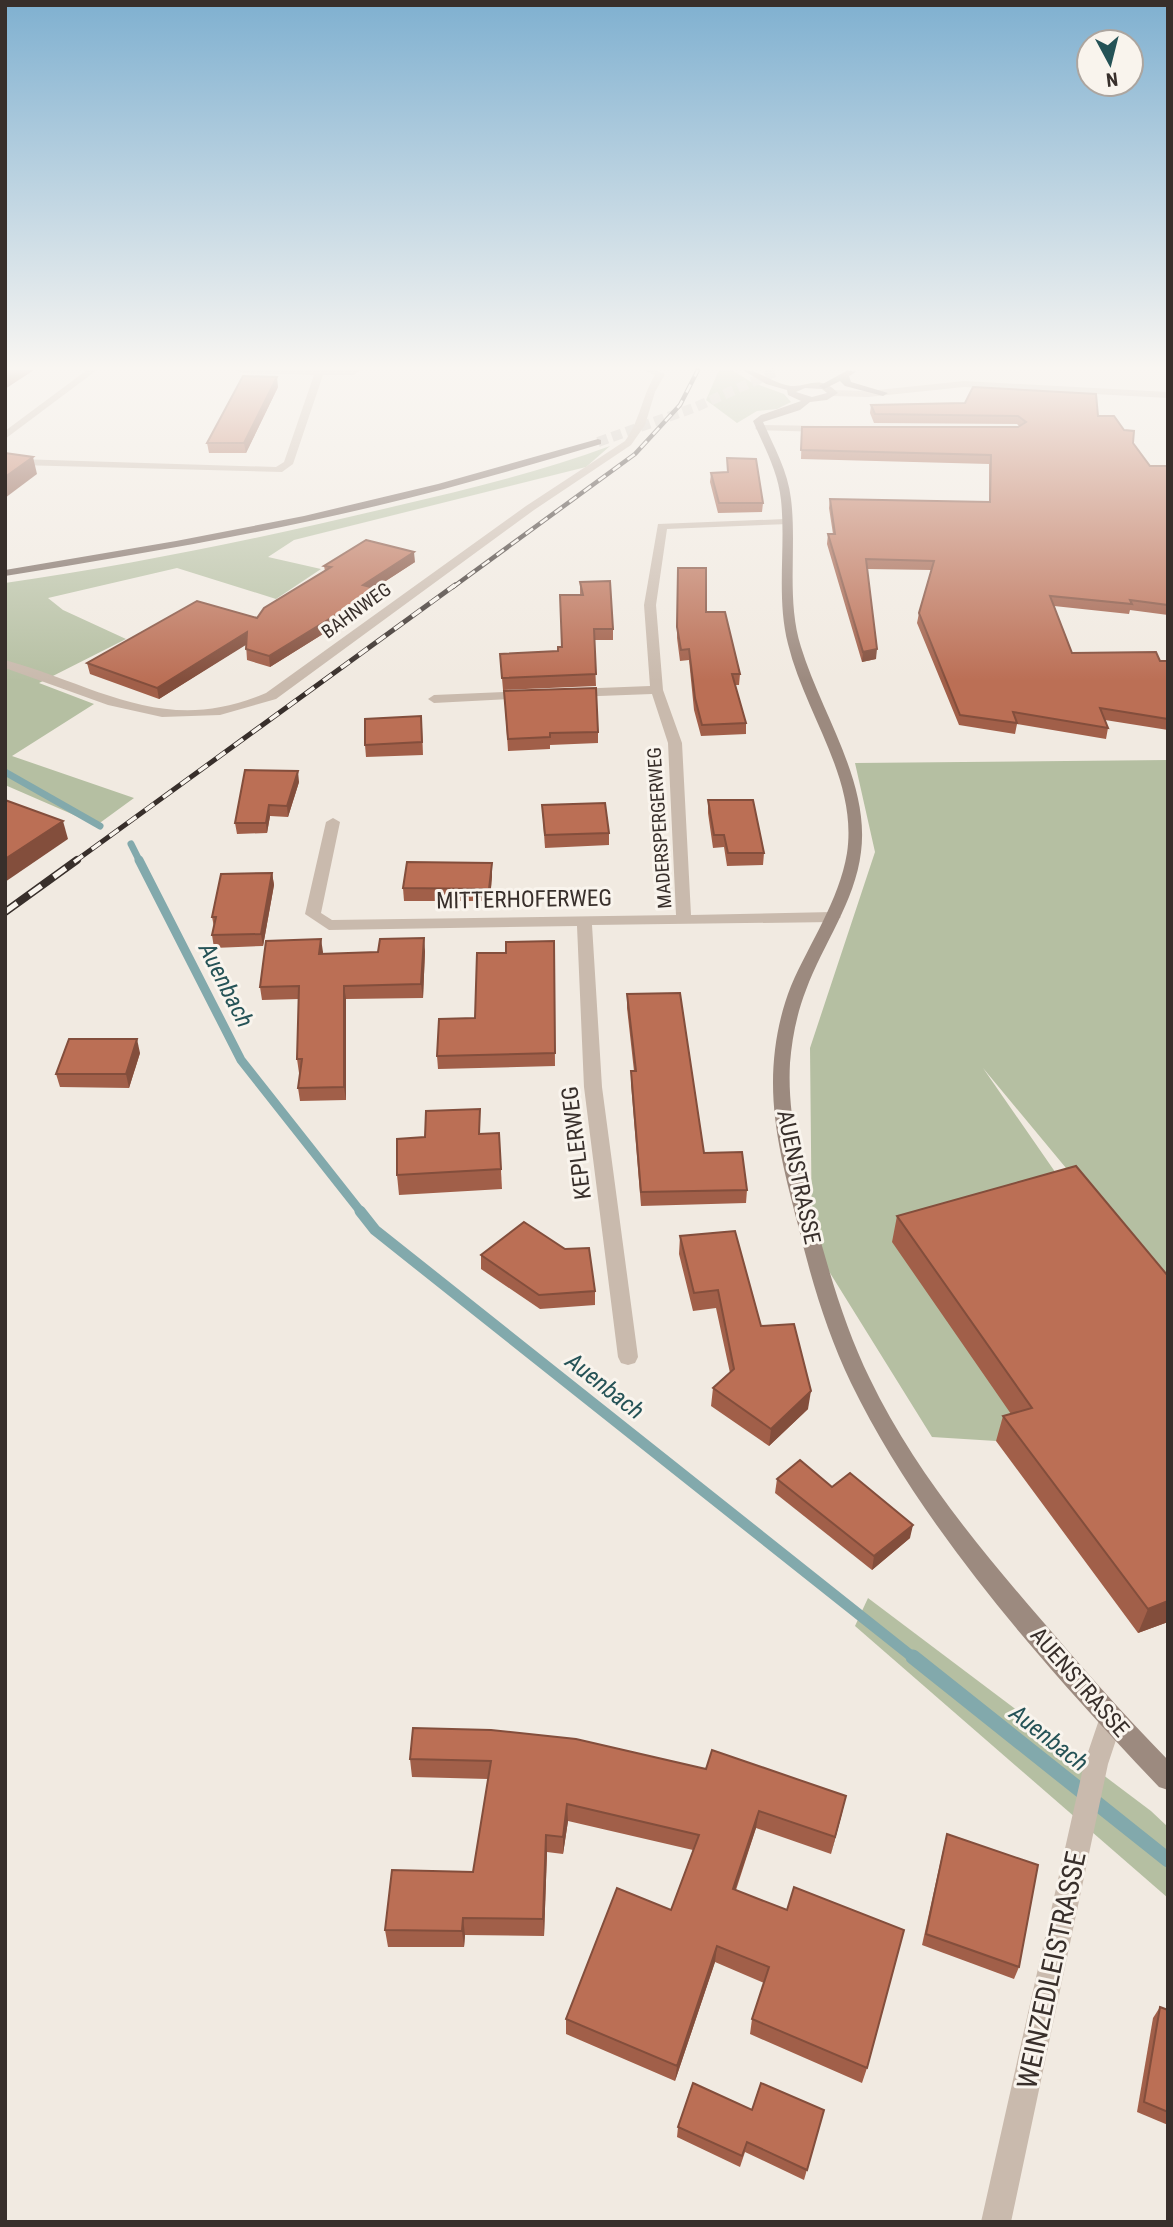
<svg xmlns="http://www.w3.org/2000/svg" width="1173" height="2227" font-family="'Roboto Condensed',sans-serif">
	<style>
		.green { fill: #b5bfa2 }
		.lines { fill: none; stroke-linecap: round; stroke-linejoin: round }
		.stream-far3 { stroke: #82a9ac; stroke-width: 7 }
		.stream-far2 { stroke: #82a9ac; stroke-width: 9 }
		.stream-far1 { stroke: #82a9ac; stroke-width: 11 }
		.stream { stroke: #82a9ac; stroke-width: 15 }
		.primary-tunnel { stroke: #ccc5bd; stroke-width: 10; stroke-dasharray: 10 5; stroke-linecap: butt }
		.street { fill: #c9baad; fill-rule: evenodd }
		.secondary { fill: #9c8a7f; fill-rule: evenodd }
		.primary { fill: #78675e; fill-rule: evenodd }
		.rail-far2-casing { stroke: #382f2b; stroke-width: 4.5 }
		.rail-far1-casing { stroke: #382f2b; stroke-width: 5 }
		.rail-casing { stroke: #382f2b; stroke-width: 8 }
		.rail-far2 { stroke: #f9f4ed; stroke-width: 2.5; stroke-dasharray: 9; stroke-linecap: butt }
		.rail-far1 { stroke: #f9f4ed; stroke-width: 3.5; stroke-dasharray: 11; stroke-linecap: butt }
		.rail { stroke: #f9f4ed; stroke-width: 5; stroke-dasharray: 15; stroke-linecap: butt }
		.wall { fill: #a15f49 }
		.shaded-wall { fill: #834e3c }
		.building { fill: #bb6f55; stroke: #834e3c; stroke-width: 2 }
		.labels { text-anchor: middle; stroke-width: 6; stroke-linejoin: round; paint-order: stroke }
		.far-street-label { font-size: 19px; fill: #382f2b; stroke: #f9f4ed }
		.street-label { font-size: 23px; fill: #382f2b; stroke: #f9f4ed }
		.water-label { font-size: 24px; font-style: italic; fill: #245256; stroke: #f9f4ed }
		.near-street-label { font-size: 28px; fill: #382f2b; stroke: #f9f4ed }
	</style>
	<rect width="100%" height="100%" fill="#f1eae1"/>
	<g class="green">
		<polygon points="719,370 732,370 751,382 784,394 791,402 777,409 757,411 737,423 706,400"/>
		<path d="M610 446 586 467 294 540 268 557 321 569 276 599 177 568 48 598 63 610 126 639 39 683 94 704 12 756 134 798 97 825 5 785V583C137 564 267 537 396 506 468 489 540 472 610 446Z"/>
		<polygon points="1168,760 1168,1291 983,1068 1069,1192 1025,1434 996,1441 932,1437 812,1244 810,1048 875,852 855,763"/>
		<polygon points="868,1598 1151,1811 1168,1827 1168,1898 855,1626"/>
	</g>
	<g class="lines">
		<g class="stream-far3">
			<polyline points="5,772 100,826"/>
			<polyline points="131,844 140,862"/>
		</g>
		<polyline class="stream-far2" points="139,860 241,1060 361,1212"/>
		<polyline class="stream-far1" points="360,1211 375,1230 915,1659"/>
		<polyline class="stream" points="913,1657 1168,1860"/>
		<polyline class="primary-tunnel" points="598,442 696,407 779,370"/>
		<g class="street">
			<polygon points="87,370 97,370 5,439 5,431"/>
			<polygon points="237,370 361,370 354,375 323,375 293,464 282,472 18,465 5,462 5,456 18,459 276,467 284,462 314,375 242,373"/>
			<path d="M643 370H656L665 374 655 392 645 425 631 445 534 510 276 699 220 715 162 717 108 705 5 668V660C99 686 165 737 266 693L526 506 625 441C640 421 642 396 655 375Z"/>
			<polygon points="964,381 1168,392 1168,398 964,387 868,397 833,396 828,393 833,390 868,391"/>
			<polygon points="760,425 824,426 829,429 824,432 757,430 755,428"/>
			<polygon points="785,519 790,522 789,524 667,529 656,605 663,690 682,743 691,915 833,912 841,917 833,922 592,925 602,1087 638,1357 635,1363 628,1365 621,1363 618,1357 584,1087 577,926 329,930 305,914 326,822 333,818 340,822 321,913 332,920 676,915 668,743 652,694 573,697 567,693 573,689 650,686 644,605 658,524"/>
			<polygon points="528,691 532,692 532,698 434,703 428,699 434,695"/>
			<polygon points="1111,1708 1120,1711 1123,1719 1108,1764 1011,2222 981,2222 1084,1764 1102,1711"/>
		</g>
		<path class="secondary" d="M743 370C760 370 773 384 791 386 810 387 819 374 838 393L827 400 810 402 800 410 763 422C774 447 788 471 791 499 797 547 786 600 801 647 821 713 870 782 861 852 855 902 823 944 806 990 797 1013 792 1038 790 1063 787 1116 801 1167 814 1217 829 1272 845 1328 870 1379 912 1466 975 1543 1038 1616 1080 1665 1123 1714 1168 1760V1790L1159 1787C1046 1668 923 1530 851 1383 827 1333 811 1279 798 1225 786 1178 773 1131 773 1083 773 1050 779 1016 791 986 810 942 839 901 847 853 858 779 805 714 788 644 776 597 786 547 781 500 778 471 764 447 753 421L761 415 801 401 788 395 787 390 766 384ZM805 388 822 389 827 393 812 397 796 392Z"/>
		<g class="primary">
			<polygon points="848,370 856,372 849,376 851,382 888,393 883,396 845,386 840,381 824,389 819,386"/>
			<path d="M598 439 601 440V444C527 466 452 488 376 506 254 535 130 556 5 576V570L176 541 304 516 438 484Z"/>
		</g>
		<g class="rail-far2-casing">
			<polyline id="rail-far2" points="453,587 635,454 680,405 698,370"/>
		</g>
		<g class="rail-far1-casing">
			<polyline id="rail-far1" points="74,862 455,585"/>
		</g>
		<g class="rail-casing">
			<polyline id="rail" points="5,912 77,860"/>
		</g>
		<use href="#rail-far2" class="rail-far2"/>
		<use href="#rail-far1" class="rail-far1"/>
		<use href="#rail" class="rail"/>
	</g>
	<g class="wall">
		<polygon points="278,387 246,453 209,453 207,443"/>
		<polygon points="871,405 1098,416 1133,443 1150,466 1168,466 1168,615 1130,610 1129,614 1054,606 1072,653 1168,661 1168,730 1105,720 1108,728 1106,739 1017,724 1015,734 959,725 917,623 919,613 931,570 867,569 876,659 862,662 827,544 828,534 833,534 829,508 830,499 989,502 989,464 801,459 802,427 1019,426 1017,424 874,423 870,413"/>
		<polygon points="727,458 763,503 762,512 718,513 710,482 711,473 727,472"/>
		<polygon points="415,562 375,588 379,599 270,667 247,660 246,644 159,699 90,674 87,663 257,618 325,571 324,566"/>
		<polygon points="678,568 706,612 740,674 739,685 735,685 746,723 746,734 701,736 694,710 689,660 680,661 677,638"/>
		<polygon points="580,582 613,629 613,640 594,640 596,686 503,690 500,654 558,651 562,647 580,595"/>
		<polygon points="504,691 598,732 598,743 550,745 550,749 508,751"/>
		<polygon points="422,728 423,755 366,757 365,745"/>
		<polygon points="299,782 288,817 270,816 267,833 237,834 235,823"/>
		<polygon points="708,800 764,853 763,865 727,866 724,847 713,848 708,813"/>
		<polygon points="542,805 609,833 609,845 545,848"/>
		<polygon points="492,863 492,875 490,901 404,901 403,888"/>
		<polygon points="272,873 274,885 263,946 214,948 212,935 214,927 212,917"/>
		<polygon points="554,941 555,1066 438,1069 437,1056 475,1018 506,953"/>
		<polygon points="425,951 423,998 346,999 346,1100 300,1101 298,1088 300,1073 299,1073 297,1059 299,999 262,1000 260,987 323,952 323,954"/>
		<polygon points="627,994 704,1153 747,1190 746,1203 641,1206 631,1084 631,1071 634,1071 627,1008"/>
		<polygon points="140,1053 129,1088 60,1087 56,1074"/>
		<polygon points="499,1133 502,1189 399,1195 397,1175 481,1134"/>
		<polygon points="897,1216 1168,1276 1168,1622 1138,1633 996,1441 1003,1416 1011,1414 892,1242"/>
		<polygon points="680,1236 761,1326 808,1409 769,1446 711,1406 713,1388 730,1373 716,1308 693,1311 679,1254"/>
		<polygon points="481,1255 595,1291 595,1305 540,1309 481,1269"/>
		<polygon points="777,1479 910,1538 872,1570 775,1493"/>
		<polygon points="413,1728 842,1813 831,1854 756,1828 736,1890 867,2068 862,2083 750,2034 752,2019 764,1983 715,1962 675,2081 566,2034 566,2019 671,1910 693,1850 568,1821 563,1854 547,1852 544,1936 465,1935 464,1947 388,1947 385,1930 473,1872 488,1779 412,1777 410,1759"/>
		<polygon points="947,1834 1019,1967 1014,1979 922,1945 944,1846"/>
		<polygon points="1160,2007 1168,2010 1168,2125 1137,2112 1153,2018"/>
		<polygon points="752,2110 824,2110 804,2180 745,2152 740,2167 677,2137 678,2127"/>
	</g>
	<g class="shaded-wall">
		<polygon points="7,370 34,370 5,389 5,371"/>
		<polygon points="277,377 278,387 246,453 244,443"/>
		<polygon points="33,457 37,474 5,498 5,477"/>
		<polygon points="414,552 415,562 364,595 363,585"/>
		<polygon points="378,589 379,599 270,667 269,656"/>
		<polygon points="247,632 249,643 159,699 157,688"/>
		<polygon points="877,649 876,659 862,662 863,652"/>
		<polygon points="298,771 299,782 288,817 287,806"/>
		<polygon points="269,805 270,816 267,833 266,823"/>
		<polygon points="63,821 68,839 5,882 5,859"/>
		<polygon points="492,863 492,875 490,901 489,889"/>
		<polygon points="272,873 274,885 263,946 261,934"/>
		<polygon points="424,938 425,951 423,998 421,984"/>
		<polygon points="321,939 323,952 321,967 319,954"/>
		<polygon points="344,986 346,999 346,1100 344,1087"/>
		<polygon points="137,1039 140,1053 129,1088 126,1074"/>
		<polygon points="811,1391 808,1409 769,1446 771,1429"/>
		<polygon points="913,1525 910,1538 872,1570 874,1556"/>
		<polygon points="1168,1601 1168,1622 1138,1633 1148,1609"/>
		<polygon points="846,1796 842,1813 831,1854 835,1837"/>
		<polygon points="567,1804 568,1821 563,1854 563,1837"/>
		<polygon points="759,1811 756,1828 730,1905 733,1889"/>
		<polygon points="546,1835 547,1852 544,1936 543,1919"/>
		<polygon points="463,1918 465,1935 464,1947 462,1931"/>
		<polygon points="717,1946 715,1962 675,2081 677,2066"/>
	</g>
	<g class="building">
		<polygon points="243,376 277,377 244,443 207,443"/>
		<polygon points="973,387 1096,394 1098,416 1114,416 1124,430 1134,431 1133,443 1150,466 1168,466 1168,605 1130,600 1132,604 1050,596 1072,653 1156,652 1160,661 1168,661 1168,719 1100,708 1108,728 1013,712 1017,723 960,715 919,613 934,561 866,559 877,649 863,652 828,534 835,534 830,499 990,502 991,455 801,450 802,427 1018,427 1026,422 1018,416 875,414 871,405 965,403"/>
		<polygon points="5,453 33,457 5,477"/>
		<polygon points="727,458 756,459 763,503 719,503 711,473 728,472"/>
		<polygon points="366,540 414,552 363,585 378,589 269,656 246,649 247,632 157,688 87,663 197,601 257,618 264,608 331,567 324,566"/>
		<polygon points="678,568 706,568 706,612 725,612 740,674 732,674 746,723 702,725 695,698 689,649 681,650 677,627"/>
		<polygon points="610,581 613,629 594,629 596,674 502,678 500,654 558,651 558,647 562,647 560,595 583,595 580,582"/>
		<polygon points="596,688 598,732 550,733 550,737 508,739 504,691"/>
		<polygon points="421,716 422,742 365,745 365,719"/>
		<polygon points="245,770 298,771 287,806 269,805 266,823 235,823"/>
		<polygon points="5,800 63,821 5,859"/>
		<polygon points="708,800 753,800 764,853 728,853 724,835 714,835"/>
		<polygon points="605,803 609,833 545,835 542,805"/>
		<polygon points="407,862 492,863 489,889 403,888"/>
		<polygon points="272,873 261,934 212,935 216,917 212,917 221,874"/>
		<polygon points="424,938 421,984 344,986 344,1087 298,1088 302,1059 297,1059 299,986 260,987 266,941 321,939 319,954 378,952 380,939"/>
		<polygon points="554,941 555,1053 437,1056 439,1019 475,1018 477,953 506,953 506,942"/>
		<polygon points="680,993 704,1153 742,1152 747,1190 641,1192 631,1071 636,1071 627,994"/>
		<polygon points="69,1039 137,1039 126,1074 56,1074"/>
		<polygon points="480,1109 479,1134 499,1133 501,1169 397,1175 397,1139 425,1137 426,1111"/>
		<polygon points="1076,1166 1168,1276 1168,1601 1148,1609 1003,1416 1032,1408 897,1216"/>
		<polygon points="524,1222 565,1249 589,1248 595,1291 539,1295 481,1255"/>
		<polygon points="735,1231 761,1326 794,1324 811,1391 771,1429 713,1388 734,1369 718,1290 694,1293 680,1236"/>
		<polygon points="800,1460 832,1487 850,1473 913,1525 874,1556 777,1479"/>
		<polygon points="413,1728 491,1730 576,1739 706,1769 712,1750 846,1796 835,1837 759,1811 733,1889 787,1910 794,1887 904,1930 867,2068 752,2019 769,1967 717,1946 677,2066 566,2019 617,1888 671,1910 699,1835 567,1804 563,1837 546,1835 543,1919 463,1918 462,1931 385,1930 392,1870 473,1872 491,1761 410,1759"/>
		<polygon points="947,1834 1038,1865 1019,1967 926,1934"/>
		<polygon points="1160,2007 1168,2010 1168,2112 1144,2102"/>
		<polygon points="693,2083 752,2110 761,2083 824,2110 807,2170 747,2142 742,2156 678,2127"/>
	</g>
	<linearGradient id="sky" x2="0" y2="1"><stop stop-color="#7fb0d0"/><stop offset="0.54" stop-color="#f9f6f2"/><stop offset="1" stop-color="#f9f6f2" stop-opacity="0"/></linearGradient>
	<rect width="1173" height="681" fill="url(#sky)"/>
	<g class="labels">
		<g class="far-street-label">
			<text transform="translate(356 610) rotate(-36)" y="7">BAHNWEG</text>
			<text transform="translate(659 828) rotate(-94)" y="7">MADERSPERGERWEG</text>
		</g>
		<g class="street-label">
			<text transform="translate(524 899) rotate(-1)" y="8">MITTERHOFERWEG</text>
			<text transform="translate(576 1143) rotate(-97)" y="8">KEPLERWEG</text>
			<text transform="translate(799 1177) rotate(78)" y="8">AUENSTRASSE</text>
			<text transform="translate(1080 1682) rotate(49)" y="8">AUENSTRASSE</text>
		</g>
		<g class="water-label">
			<text transform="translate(226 985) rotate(63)" y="8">Auenbach</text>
			<text transform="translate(605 1386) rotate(38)" y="8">Auenbach</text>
			<text transform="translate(1049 1738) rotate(38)" y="8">Auenbach</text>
		</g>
		<g class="near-street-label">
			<text transform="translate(1051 1970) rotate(-78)" y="10">WEINZEDLEISTRASSE</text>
		</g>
	</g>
	<rect width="1173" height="2227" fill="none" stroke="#382f2b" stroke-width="14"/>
	<g transform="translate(1110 63) rotate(173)"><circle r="33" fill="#f9f4ed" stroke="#aca59f" stroke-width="2"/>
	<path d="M0-5L12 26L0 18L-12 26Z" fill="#245256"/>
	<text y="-10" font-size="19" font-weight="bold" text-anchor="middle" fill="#382f2b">N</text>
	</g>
</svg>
